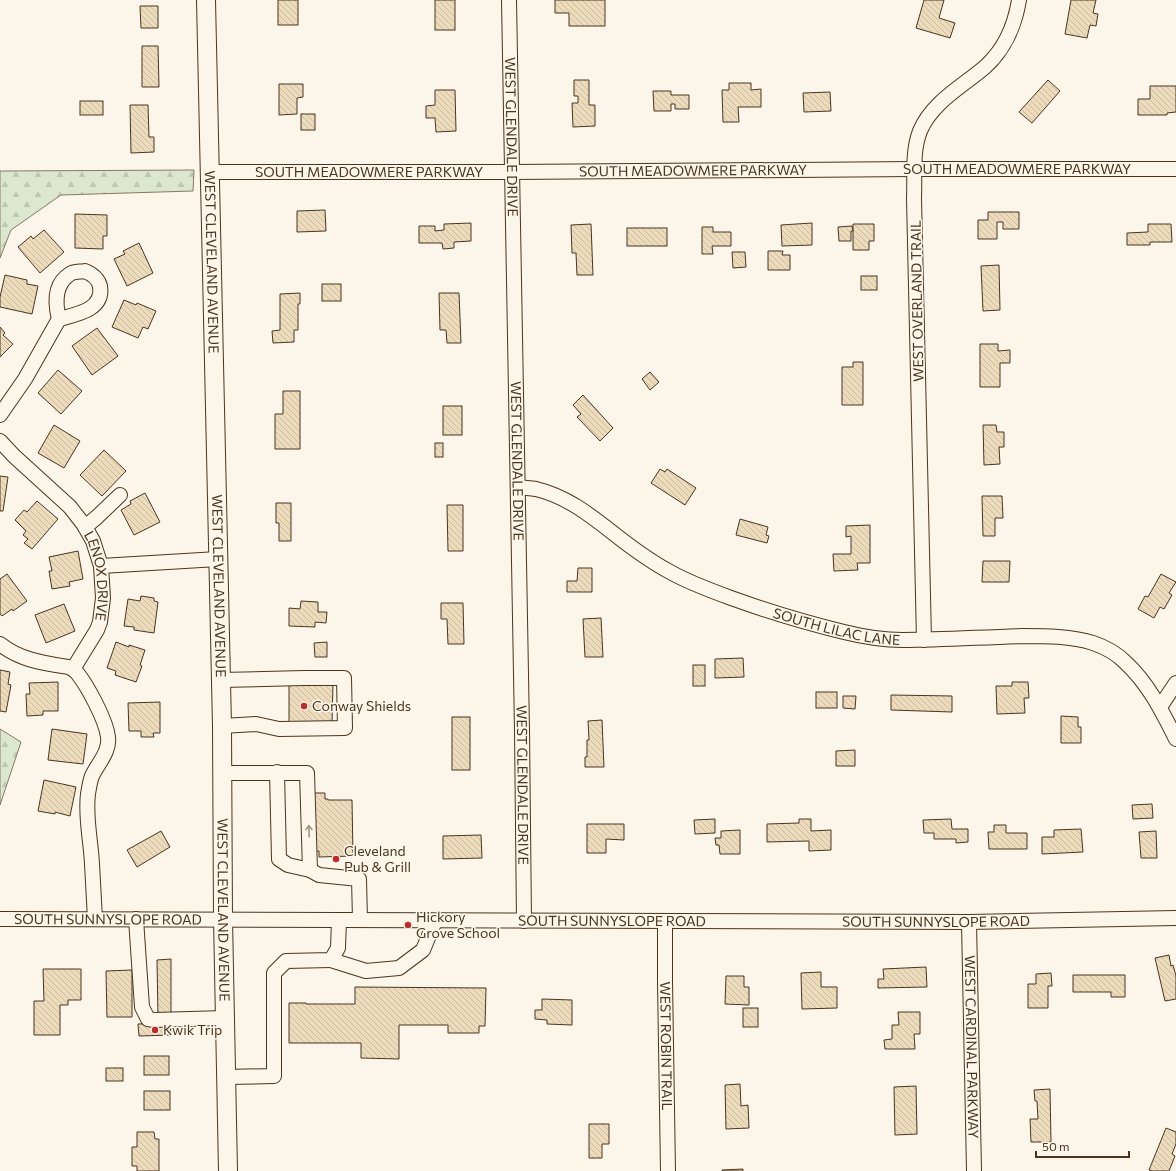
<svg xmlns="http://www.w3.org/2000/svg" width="1176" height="1171" font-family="Commissioner,sans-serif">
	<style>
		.forest { fill: url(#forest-firs); stroke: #887966 }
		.building { fill: url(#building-back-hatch); stroke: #4a3520 }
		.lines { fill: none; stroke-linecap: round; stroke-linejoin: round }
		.minor-casing { stroke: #4a3520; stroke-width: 16 }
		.major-casing { stroke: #4a3520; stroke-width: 20 }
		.minor { stroke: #fbf6e9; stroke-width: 14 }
		.major { stroke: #fbf6e9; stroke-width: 18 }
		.oneway { stroke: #a29684 }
		.poi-dot { fill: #c62828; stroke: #fbf6e9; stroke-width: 1.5 }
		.labels { text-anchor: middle; stroke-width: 3; stroke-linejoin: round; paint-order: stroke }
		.street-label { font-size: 14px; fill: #4a3520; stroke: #fbf6e9 }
		.poi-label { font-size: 14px; fill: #4a3520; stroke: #fbf6e9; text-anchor: start }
	</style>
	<defs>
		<pattern id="forest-firs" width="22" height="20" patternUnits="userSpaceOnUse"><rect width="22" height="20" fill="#dce7d0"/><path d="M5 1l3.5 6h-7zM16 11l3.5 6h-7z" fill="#bec7b2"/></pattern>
		<pattern id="building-back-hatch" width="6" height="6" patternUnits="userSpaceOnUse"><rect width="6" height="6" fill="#ecdcbc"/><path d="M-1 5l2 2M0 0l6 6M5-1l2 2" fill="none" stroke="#ccbda1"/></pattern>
	</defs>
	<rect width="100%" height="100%" fill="#fbf6e9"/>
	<g class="forest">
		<polygon points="194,170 193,191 61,195 11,230 0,258 0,171"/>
		<polygon points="0,729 21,742 0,805"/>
	</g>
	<g class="building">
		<rect x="278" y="0" width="20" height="25"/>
		<rect x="435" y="0" width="20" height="30"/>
		<polygon points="555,0 605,0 605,26 569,26 569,13 555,13"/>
		<polygon points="924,0 944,0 939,18 955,23 950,38 916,28"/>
		<polygon points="1071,0 1096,0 1093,13 1098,14 1096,26 1090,25 1087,38 1065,34"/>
		<polygon points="140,6 158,6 158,28 141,28"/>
		<polygon points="142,46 158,46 159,87 142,87"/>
		<polygon points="574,80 589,80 589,105 595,105 595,126 573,127 572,103 578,103 578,96 574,96"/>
		<polygon points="1048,80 1060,91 1032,123 1019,112"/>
		<polygon points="729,83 751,83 751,90 761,89 761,107 738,107 739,122 723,122 722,90 729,90"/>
		<polygon points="279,84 303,84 303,97 297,98 297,114 279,115"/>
		<polygon points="1150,86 1176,86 1176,112 1167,113 1167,115 1138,115 1138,99 1150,99"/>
		<polygon points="435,90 455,90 456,131 436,132 435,118 426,118 426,106 435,105"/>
		<polygon points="653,91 671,91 671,95 689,95 689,109 675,109 675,104 671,104 671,111 654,111"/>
		<polygon points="830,92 831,111 804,112 803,93"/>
		<rect x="80" y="101" width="23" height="14"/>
		<polygon points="130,105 148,105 149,137 154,137 154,152 131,153"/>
		<rect x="301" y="114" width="14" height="16"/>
		<polygon points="325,210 326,231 297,232 297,211"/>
		<polygon points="988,212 1019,212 1019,229 1003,229 1003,222 997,222 997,239 978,239 978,220 988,220"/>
		<polygon points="75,214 107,215 107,236 103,236 103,249 75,248"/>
		<polygon points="471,223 471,241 454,242 454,248 443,249 442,243 419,243 419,226 435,226 435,231 444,230 444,224"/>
		<polygon points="812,223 812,245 782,246 781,225"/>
		<polygon points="591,224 593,275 577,275 576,253 572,253 571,225"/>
		<polygon points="853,224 874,224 874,241 869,241 869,250 853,250"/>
		<polygon points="1148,224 1171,224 1172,242 1150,242 1150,245 1127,245 1127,233 1148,232"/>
		<polygon points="852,226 853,231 851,231 851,241 839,241 838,227"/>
		<polygon points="702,227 713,227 713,232 731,232 731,246 712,246 713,254 702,254"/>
		<rect x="627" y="228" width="40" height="18"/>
		<polygon points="44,230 64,252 40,273 18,247 31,236 33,239"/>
		<polygon points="139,243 153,273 127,286 114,259 125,254 123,251"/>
		<polygon points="768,251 783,251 782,255 790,255 790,270 768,270"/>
		<polygon points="732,252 745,252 746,267 733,268"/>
		<polygon points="999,265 1000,310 983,311 981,266"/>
		<polygon points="5,275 27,280 27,284 38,286 32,314 0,307 0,297"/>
		<rect x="861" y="276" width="16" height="14"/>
		<rect x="322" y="284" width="19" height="17"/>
		<polygon points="300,293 300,304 298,304 298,330 294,330 294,342 273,343 272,331 280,330 280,294"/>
		<polygon points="439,293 459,293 461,343 447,343 446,330 440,330"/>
		<polygon points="124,300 136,305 137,303 156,311 148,329 143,327 138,338 112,327"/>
		<polygon points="0,327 5,333 3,335 13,344 0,357"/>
		<polygon points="97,328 118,356 92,375 72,346"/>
		<polygon points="980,344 998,344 998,351 1010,350 1010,363 1000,363 1000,387 980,387"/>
		<polygon points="853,362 863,362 863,405 842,405 842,367 853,367"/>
		<polygon points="58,370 82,391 61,414 38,393"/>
		<polygon points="650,372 659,382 650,390 642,379"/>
		<polygon points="283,391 300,391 300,449 275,449 275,414 283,414"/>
		<polygon points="583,395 613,428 600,441 577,417 581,414 573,405"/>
		<rect x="443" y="406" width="19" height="29"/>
		<polygon points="54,425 80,441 64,468 38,453"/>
		<polygon points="983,425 996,425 997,432 1004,432 1004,447 999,447 1000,464 984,465"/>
		<rect x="435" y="443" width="8" height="14"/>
		<polygon points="104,450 126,471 102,496 80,475"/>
		<polygon points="660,469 665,472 667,469 696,488 685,505 651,483"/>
		<polygon points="0,476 8,477 3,511 0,511"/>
		<polygon points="145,493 160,522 134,535 121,510 131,504 130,501"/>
		<polygon points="982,496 1002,496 1003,518 995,518 995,536 983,536"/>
		<polygon points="37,501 58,519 32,549 24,543 28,539 23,535 26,531 15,520 24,510 27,512"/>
		<polygon points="276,503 291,503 291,541 279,541 279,523 276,523"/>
		<polygon points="447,505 463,505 463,551 448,551"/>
		<polygon points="740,519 768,527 766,535 769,536 767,543 736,535"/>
		<polygon points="870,525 870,563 857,563 858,570 834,571 833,554 851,554 851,536 846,537 846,526"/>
		<polygon points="78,551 83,579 69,582 70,586 52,589 49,571 52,571 49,557"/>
		<polygon points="983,561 1010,561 1009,582 982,582"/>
		<polygon points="578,568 592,568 592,592 567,592 567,581 577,581"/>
		<polygon points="7,574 27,601 13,611 12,609 2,616 0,614 0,579"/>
		<polygon points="1161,574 1176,582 1169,593 1172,595 1164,609 1160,607 1154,618 1138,609 1145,596 1148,597"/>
		<polygon points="141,596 154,598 154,601 158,602 154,633 134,630 134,627 124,626 128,599 140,601"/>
		<polygon points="301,601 318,602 318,612 327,612 326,623 315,622 315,627 289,626 289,608 300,609"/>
		<polygon points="441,603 463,603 464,644 448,644 447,619 441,619"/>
		<polygon points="64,604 75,631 46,643 35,615"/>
		<polygon points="601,618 603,657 585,657 583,619"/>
		<polygon points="116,642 129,647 129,645 145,650 140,665 142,666 136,682 115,675 116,671 107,668"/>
		<polygon points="327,642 327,657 315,657 314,643"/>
		<polygon points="743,658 744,677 715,678 715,659"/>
		<rect x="693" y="665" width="12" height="21"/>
		<polygon points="0,670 10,672 8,684 11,685 6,712 0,711"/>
		<polygon points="58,682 58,711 43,711 43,715 27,716 26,694 30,694 29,683"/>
		<polygon points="289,682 333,683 332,722 289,722"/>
		<polygon points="1012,682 1028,682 1029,698 1024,698 1025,713 997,714 996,686 1012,686"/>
		<rect x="816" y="692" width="21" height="16"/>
		<polygon points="891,695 952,696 952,712 891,710"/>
		<polygon points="843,696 856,696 855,709 843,708"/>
		<polygon points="160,702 160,733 153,733 154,737 141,737 141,731 129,731 128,703"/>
		<polygon points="1061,716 1078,717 1078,727 1081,727 1081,743 1061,743"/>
		<rect x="452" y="717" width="18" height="53"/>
		<polygon points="602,720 604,767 585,767 585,757 587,757 587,740 589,740 588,721"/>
		<polygon points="52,729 87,734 83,764 48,760"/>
		<polygon points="855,750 855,766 836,766 836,751"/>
		<polygon points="44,780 76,787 70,816 55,812 55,814 38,811"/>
		<polygon points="312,793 325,793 325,799 328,799 328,800 352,800 353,856 319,857 319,851 313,852"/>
		<polygon points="1152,804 1153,818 1133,819 1132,805"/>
		<polygon points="715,819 715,833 695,834 694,820"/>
		<polygon points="799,819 811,819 811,831 831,830 831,850 809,851 809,841 767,842 767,824 799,823"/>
		<polygon points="951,819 952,829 968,829 968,842 956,843 956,839 934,839 934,833 924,833 923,820"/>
		<polygon points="587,824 624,824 624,840 606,839 606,853 587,853"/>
		<polygon points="994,825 1006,825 1006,833 1027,833 1027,849 989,849 988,832 994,832"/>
		<polygon points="1081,829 1083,852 1042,854 1042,837 1054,837 1054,830"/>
		<polygon points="740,830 740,854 720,854 719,845 716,845 715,838 721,838 721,831"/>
		<polygon points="161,831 170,847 137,867 127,850"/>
		<polygon points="1156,831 1157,858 1141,858 1139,832"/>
		<polygon points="481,835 482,858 443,859 443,836"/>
		<polygon points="1169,955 1171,966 1173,965 1176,976 1176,999 1165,1001 1155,958"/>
		<polygon points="171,959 171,1017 158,1017 157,960"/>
		<polygon points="926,967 927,987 878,988 878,979 884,979 883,969"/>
		<polygon points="43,969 81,969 81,1000 68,1000 68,1005 60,1005 60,1035 34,1035 34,1001 44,1001"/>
		<polygon points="132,970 132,1017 107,1017 106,971"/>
		<polygon points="821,972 821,987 837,987 837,1008 802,1009 801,973"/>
		<polygon points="1051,973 1052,986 1048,986 1048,1008 1028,1008 1028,984 1036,984 1036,974"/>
		<polygon points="1073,975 1125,975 1125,997 1111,997 1111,992 1073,992"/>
		<polygon points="726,976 744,976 744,987 749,987 749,1005 725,1004"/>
		<polygon points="355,987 486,988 485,1026 479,1026 479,1033 448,1033 448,1025 399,1025 399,1059 361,1058 361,1043 289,1043 289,1003 306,1003 306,1004 355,1004"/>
		<polygon points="542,999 572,1000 572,1025 547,1024 547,1020 535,1019 535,1010 542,1010"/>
		<rect x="743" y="1008" width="15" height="19"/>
		<polygon points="898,1012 920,1012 920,1034 914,1034 915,1049 885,1049 884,1040 892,1039 892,1025 899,1025"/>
		<polygon points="170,1023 171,1035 139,1036 138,1024"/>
		<rect x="144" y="1056" width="25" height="19"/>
		<rect x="106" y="1068" width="17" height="13"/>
		<polygon points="740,1084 741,1106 748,1105 749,1128 726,1129 725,1085"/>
		<polygon points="916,1086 917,1134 895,1135 894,1087"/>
		<polygon points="1050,1089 1051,1142 1031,1142 1030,1119 1038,1119 1037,1101 1035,1101 1034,1090"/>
		<rect x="144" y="1091" width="26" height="19"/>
		<polygon points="589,1124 609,1124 609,1144 602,1144 602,1158 589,1158"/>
		<polygon points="1166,1128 1176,1132 1176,1144 1172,1154 1175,1156 1169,1171 1152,1171 1149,1170"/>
		<polygon points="137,1132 154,1132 155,1139 159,1139 159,1171 137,1171 137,1166 132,1166 132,1147 137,1147"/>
		<polygon points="743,1169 743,1171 722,1171 722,1170"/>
	</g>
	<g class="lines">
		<g class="minor-casing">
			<g id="minor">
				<path id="s1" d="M509 0 522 730 524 921"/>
				<path id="s2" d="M209 172H512L915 169H1176"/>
				<path d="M85 271C92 274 98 278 100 286 104 310 77 314 59 319 55 303 54 284 70 274 74 271 80 272 85 271Z"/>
				<polyline points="0,415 25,379 59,319"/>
				<path id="s3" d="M0 441 14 456 70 507 84 525 93 541 101 566 103 598 100 622 97 630 73 669"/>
				<path id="s4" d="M518 487C524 488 530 488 536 489 566 496 590 515 613 533 632 548 651 562 672 573 692 584 712 591 734 599 770 612 807 623 844 632 864 637 884 640 903 640 943 640 983 637 1023 636 1045 636 1072 636 1093 643 1105 647 1116 653 1125 662 1148 683 1162 711 1176 739"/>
				<polyline points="85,527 97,517 120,495"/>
				<polyline points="101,566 218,559"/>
				<path d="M924 640 914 198C915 176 912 151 920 131 932 102 963 86 985 67 1004 50 1015 25 1019 0"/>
				<path d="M0 644C20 660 43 663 68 667 72 668 75 670 78 674 88 687 106 720 108 737 110 752 98 763 92 776 90 781 89 788 88 794 85 817 91 841 92 864 93 882 94 900 95 919"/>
				<polyline points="220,680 304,678 344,678 345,728 279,729 256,724 222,726"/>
				<polyline points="1160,707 1176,683"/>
				<polyline points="277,772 279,859 288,865 310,870 319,875 359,879 360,920"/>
				<polyline points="222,773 307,773 310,870"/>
				<path id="s5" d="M0 919 969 922 1176 918"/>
				<polyline points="136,919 142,1007 148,1019 154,1020 225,1018"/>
				<path id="s6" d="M665 922V981L668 1171"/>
				<path id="s7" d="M969 922 974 1171"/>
				<polyline points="331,960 366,971 399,968 423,950 435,921"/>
				<polyline points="226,1077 274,1076 274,973 286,961 331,960 338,948 339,920"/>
			</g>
		</g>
		<g class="major-casing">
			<g id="major">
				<path id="s8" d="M206 0 222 726 223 919 228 1171"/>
			</g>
		</g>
		<use href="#minor" class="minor"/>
		<use href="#major" class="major"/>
	</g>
	<defs><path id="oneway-shaft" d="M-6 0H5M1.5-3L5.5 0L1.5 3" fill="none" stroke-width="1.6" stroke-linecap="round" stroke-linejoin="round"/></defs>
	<use class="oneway" href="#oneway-shaft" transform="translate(309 831) rotate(-92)"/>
	<g class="poi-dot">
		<circle cx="304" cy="706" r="4"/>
		<circle cx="336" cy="859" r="4"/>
		<circle cx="408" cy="925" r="4"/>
		<circle cx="155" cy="1030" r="4"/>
	</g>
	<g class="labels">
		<g class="street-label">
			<text dy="5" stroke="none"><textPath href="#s1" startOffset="137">WEST GLENDALE DRIVE</textPath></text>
			<text dy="5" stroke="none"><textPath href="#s2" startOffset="808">SOUTH MEADOWMERE PARKWAY</textPath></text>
			<text dy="5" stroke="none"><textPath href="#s2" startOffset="484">SOUTH MEADOWMERE PARKWAY</textPath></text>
			<text dy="5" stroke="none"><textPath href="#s2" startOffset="160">SOUTH MEADOWMERE PARKWAY</textPath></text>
			<text dy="5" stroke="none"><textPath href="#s8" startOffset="262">WEST CLEVELAND AVENUE</textPath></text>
			<text transform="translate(917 301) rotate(-91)" y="5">WEST OVERLAND TRAIL</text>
			<text dy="5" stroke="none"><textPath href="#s1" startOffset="461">WEST GLENDALE DRIVE</textPath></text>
			<text dy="5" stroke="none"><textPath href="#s3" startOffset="173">LENOX DRIVE</textPath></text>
			<text dy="5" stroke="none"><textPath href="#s8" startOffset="586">WEST CLEVELAND AVENUE</textPath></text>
			<text dy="5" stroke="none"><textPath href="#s4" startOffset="353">SOUTH LILAC LANE</textPath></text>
			<text dy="5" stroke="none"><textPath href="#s1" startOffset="785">WEST GLENDALE DRIVE</textPath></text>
			<text dy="5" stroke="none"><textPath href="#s8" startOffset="910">WEST CLEVELAND AVENUE</textPath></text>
			<text dy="5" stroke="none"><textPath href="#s5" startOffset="108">SOUTH SUNNYSLOPE ROAD</textPath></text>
			<text dy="5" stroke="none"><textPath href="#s5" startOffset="612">SOUTH SUNNYSLOPE ROAD</textPath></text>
			<text dy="5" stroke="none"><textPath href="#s5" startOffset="936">SOUTH SUNNYSLOPE ROAD</textPath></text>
			<text dy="5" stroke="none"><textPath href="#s6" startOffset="124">WEST ROBIN TRAIL</textPath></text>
			<text dy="5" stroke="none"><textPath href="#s7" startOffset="125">WEST CARDINAL PARKWAY</textPath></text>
		</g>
		<g class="poi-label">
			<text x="312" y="711">Conway Shields</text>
			<text x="344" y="856">Cleveland<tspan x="344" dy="16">Pub &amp; Grill</tspan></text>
			<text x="416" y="922">Hickory<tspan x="416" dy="16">Grove School</tspan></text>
			<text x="163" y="1035">Kwik Trip</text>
		</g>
	</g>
	<path d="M1036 1151v6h93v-6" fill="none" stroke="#4a3520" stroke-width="2"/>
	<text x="1042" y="1151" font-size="12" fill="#4a3520" stroke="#fbf6e9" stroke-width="3" paint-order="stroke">50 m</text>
</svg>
